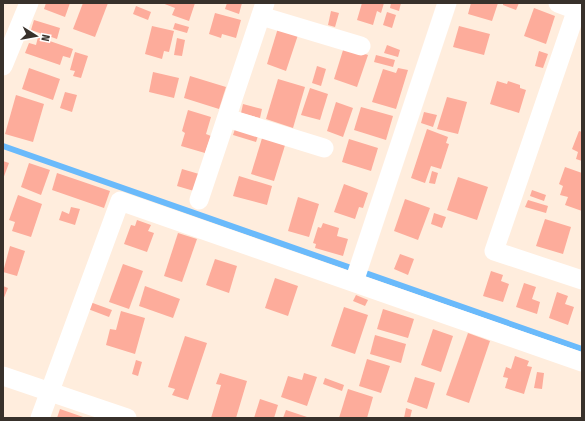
<svg xmlns="http://www.w3.org/2000/svg" width="585" height="421" font-family="'Fira Sans Condensed',sans-serif">
	<style>
		.lines { fill: none; stroke-linecap: round; stroke-linejoin: round }
		.stream { stroke: #6abafb; stroke-width: 6 }
		.building { fill: #fdac9b }
		.minor { stroke: #fff; stroke-width: 19 }
	</style>
	<rect width="100%" height="100%" fill="#ffeddd"/>
	<g class="lines">
		<polyline class="stream" points="3,146 582,349"/>
	</g>
	<g class="building">
		<polygon points="46,3 70,3 65,17 44,9"/>
		<polygon points="83,3 108,3 95,37 73,29"/>
		<polygon points="162,3 195,3 189,21 172,15 175,8"/>
		<polygon points="227,3 242,3 239,14 225,9"/>
		<polygon points="362,3 384,3 381,13 377,11 373,25 357,20"/>
		<polygon points="391,3 401,3 399,11 390,8"/>
		<polygon points="471,3 498,3 492,21 468,14"/>
		<polygon points="503,3 519,3 516,10 503,5"/>
		<polygon points="136,6 151,12 148,20 133,14"/>
		<polygon points="534,8 555,16 546,44 524,36"/>
		<polygon points="331,11 339,13 335,27 328,25"/>
		<polygon points="387,12 396,15 392,28 383,25"/>
		<polygon points="215,13 241,20 236,38 222,34 221,38 209,34"/>
		<polygon points="34,20 60,28 57,39 31,30"/>
		<polygon points="175,23 189,27 187,33 173,29"/>
		<polygon points="152,26 174,31 169,52 164,51 162,59 145,54"/>
		<polygon points="459,26 490,34 484,55 453,47"/>
		<polygon points="278,28 298,35 286,71 267,64"/>
		<polygon points="38,37 73,49 70,58 63,56 60,65 25,53 29,43 36,45"/>
		<polygon points="177,38 185,40 182,56 174,55"/>
		<polygon points="387,45 400,50 398,57 384,53"/>
		<polygon points="344,47 368,55 357,87 334,79"/>
		<polygon points="539,51 548,54 543,68 535,66"/>
		<polygon points="75,52 88,56 81,78 73,76 75,71 70,70"/>
		<polygon points="376,55 395,60 393,67 374,62"/>
		<polygon points="317,66 326,69 321,86 312,83"/>
		<polygon points="29,68 60,79 53,100 22,89"/>
		<polygon points="398,68 408,70 396,109 372,102 383,69 396,73"/>
		<polygon points="153,72 179,78 174,98 149,92"/>
		<polygon points="190,76 226,87 219,109 184,98"/>
		<polygon points="278,79 305,87 293,128 266,119"/>
		<polygon points="497,81 507,84 508,81 520,85 520,88 526,90 519,113 490,104"/>
		<polygon points="310,88 328,94 320,120 301,115"/>
		<polygon points="65,92 77,95 72,112 60,108"/>
		<polygon points="16,95 44,104 33,142 5,134"/>
		<polygon points="447,97 467,102 458,134 437,129"/>
		<polygon points="336,102 353,108 343,137 327,131"/>
		<polygon points="243,104 262,109 260,118 241,113"/>
		<polygon points="361,107 393,116 386,140 354,130"/>
		<polygon points="188,110 211,117 206,134 211,136 205,153 181,146 185,133 182,131"/>
		<polygon points="424,112 437,115 433,127 421,123"/>
		<polygon points="236,126 259,133 256,142 233,135"/>
		<polygon points="427,129 448,137 446,143 449,144 441,169 431,166 425,183 411,178"/>
		<polygon points="579,131 582,132 582,161 576,159 578,152 572,149"/>
		<polygon points="263,135 286,142 274,181 251,174"/>
		<polygon points="349,139 378,148 371,171 342,162"/>
		<polygon points="3,161 9,163 3,179"/>
		<polygon points="29,163 50,170 41,195 21,187"/>
		<polygon points="565,167 582,173 582,211 565,205 568,197 560,195 563,186 559,184"/>
		<polygon points="182,169 199,174 194,191 177,186"/>
		<polygon points="432,171 438,173 435,184 429,183"/>
		<polygon points="57,173 110,191 104,208 52,190"/>
		<polygon points="239,176 272,186 267,205 233,196"/>
		<polygon points="458,177 488,187 477,220 447,210"/>
		<polygon points="344,184 368,193 363,208 359,207 355,219 334,212"/>
		<polygon points="532,190 546,195 544,201 530,196"/>
		<polygon points="18,195 42,204 31,237 12,231 15,222 9,220"/>
		<polygon points="298,197 319,204 309,237 288,231"/>
		<polygon points="405,199 430,208 418,240 394,231"/>
		<polygon points="528,200 548,206 546,213 525,207"/>
		<polygon points="71,207 80,209 75,225 59,220 62,211 69,214"/>
		<polygon points="434,213 446,217 442,228 431,224"/>
		<polygon points="545,219 571,227 563,254 536,246"/>
		<polygon points="137,220 151,225 148,231 154,233 147,252 124,244 131,225 135,226"/>
		<polygon points="323,223 339,228 337,236 348,239 343,256 315,248 316,244 313,243 318,227 321,228"/>
		<polygon points="178,233 197,239 182,282 164,276"/>
		<polygon points="10,246 25,251 17,276 3,272"/>
		<polygon points="400,254 414,259 408,275 394,269"/>
		<polygon points="215,259 237,266 229,293 206,285"/>
		<polygon points="123,264 143,271 129,309 109,302"/>
		<polygon points="491,271 503,275 501,281 509,284 503,302 483,296"/>
		<polygon points="275,278 298,286 288,316 265,308"/>
		<polygon points="524,283 536,287 532,299 540,302 537,314 516,307"/>
		<polygon points="3,286 8,288 3,300"/>
		<polygon points="145,286 180,299 173,318 139,306"/>
		<polygon points="557,292 568,296 565,304 574,307 568,325 549,318"/>
		<polygon points="356,295 368,300 365,306 353,301"/>
		<polygon points="90,302 112,310 109,317 88,309"/>
		<polygon points="344,307 368,315 355,354 331,346"/>
		<polygon points="383,309 414,319 408,338 377,329"/>
		<polygon points="121,311 145,318 135,354 106,345 110,329 116,330"/>
		<polygon points="433,329 453,336 441,372 421,365"/>
		<polygon points="468,333 490,341 469,403 446,395"/>
		<polygon points="375,335 406,344 401,363 370,354"/>
		<polygon points="185,336 207,343 188,400 172,395 175,389 168,387"/>
		<polygon points="515,356 529,361 527,366 532,367 524,394 505,388 508,378 503,377 506,367 511,369"/>
		<polygon points="367,359 390,366 381,393 359,386"/>
		<polygon points="136,360 142,362 138,376 132,374"/>
		<polygon points="537,372 544,373 542,389 534,388"/>
		<polygon points="220,373 247,381 236,418 211,418 221,385 216,384"/>
		<polygon points="304,373 317,377 307,406 281,397 288,376 302,380"/>
		<polygon points="415,377 435,383 427,409 407,402"/>
		<polygon points="325,378 344,385 342,391 323,384"/>
		<polygon points="348,389 373,397 367,418 339,418"/>
		<polygon points="260,399 278,405 274,418 254,418"/>
		<polygon points="406,408 412,410 410,418 404,418"/>
		<polygon points="60,409 86,418 57,418"/>
		<polygon points="286,410 310,418 283,418"/>
	</g>
	<g class="lines">
		<g class="minor">
			<polyline points="558,3 582,12"/>
			<polyline points="579,3 494,251 582,280"/>
			<polyline points="261,16 361,46"/>
			<polyline points="3,66 29,3"/>
			<polyline points="227,118 324,148"/>
			<polyline points="199,200 265,3"/>
			<polyline points="354,282 447,3"/>
			<polyline points="3,376 127,418"/>
			<polyline points="40,418 120,201 582,362"/>
		</g>
	</g>
	<rect width="585" height="421" fill="none" stroke="#38312b" stroke-width="8"/>
	<g transform="translate(36 36) rotate(101)" stroke="#ffffff" stroke-width="3" paint-order="stroke">
	<path d="M0-3L7 15L0 10L-7 15Z" fill="#38312b"/>
	<text y="-6" font-size="11" font-weight="bold" text-anchor="middle" fill="#38312b">N</text>
	</g>
</svg>
